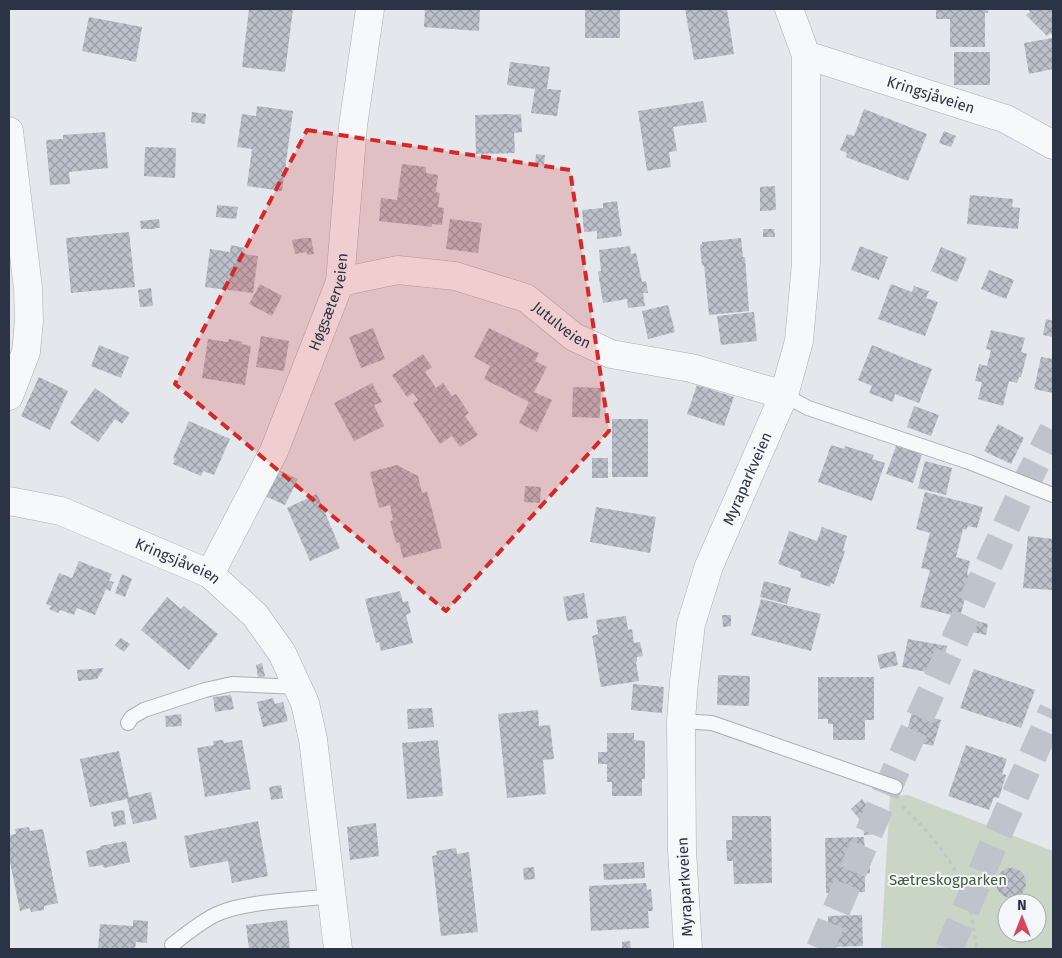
<svg xmlns="http://www.w3.org/2000/svg" width="1062" height="958" font-family="'Fira Sans',sans-serif">
	<style>
		.green { fill: #c9d6c5; fill-rule: evenodd }
		.building { fill: url(#building-cross-hatch) }
		.lines { fill: none; stroke-linecap: round; stroke-linejoin: round }
		.motorway-tunnel { stroke: #bfc3cb; stroke-width: 28; stroke-dasharray: 28 14; stroke-linecap: butt }
		.service-casing { stroke: #a9aeb7; stroke-width: 16 }
		.minor-casing { stroke: #a9aeb7; stroke-width: 29 }
		.path { stroke: #c2c5cb; stroke-width: 3; stroke-dasharray: 4 4; stroke-linecap: butt }
		.service { stroke: #f7f8fa; stroke-width: 14 }
		.minor { stroke: #f7f8fa; stroke-width: 28 }
		.marked { fill: #d62828; fill-opacity: 0.2; stroke: #d62828; stroke-width: 4; stroke-dasharray: 10 6; stroke-linejoin: round }
		.labels { text-anchor: middle; stroke-width: 4; stroke-linejoin: round; paint-order: stroke }
		.street-label { font-size: 15px; fill: #2b3445; stroke: #f4f6f9 }
		.park-label { font-size: 15px; fill: #3f6138; stroke: #f4f6f9 }
	</style>
	<defs>
		<pattern id="building-cross-hatch" width="8" height="8" patternUnits="userSpaceOnUse" patternTransform="scale(1.25)"><rect width="8" height="8" fill="#bbc0ca"/><path d="M0 0l8 8M0 8l8-8" fill="none" stroke="#989da6"/></pattern>
	</defs>
	<rect width="100%" height="100%" fill="#e4e7ec"/>
	<path class="green" d="M908 795 1053 851V949H881L890 796ZM1007 903H1037V933H1007Z"/>
	<g class="building">
		<polygon points="249,9 293,9 285,72 242,67"/>
		<polygon points="425,9 480,9 479,31 424,27"/>
		<rect x="585" y="9" width="35" height="29"/>
		<polygon points="685,9 727,9 734,54 694,60"/>
		<polygon points="936,9 988,9 988,13 985,13 985,47 950,47 950,19 936,19"/>
		<polygon points="1030,9 1053,9 1053,36 1050,33 1047,36 1026,15 1030,12 1029,10"/>
		<polygon points="89,17 142,27 136,62 82,51"/>
		<polygon points="1053,38 1053,69 1029,74 1024,43"/>
		<rect x="954" y="52" width="36" height="33"/>
		<polygon points="510,62 550,67 547,89 561,90 557,116 531,113 535,89 507,85"/>
		<polygon points="703,101 707,122 673,127 677,151 669,152 671,167 647,171 638,111"/>
		<polygon points="257,106 293,111 282,191 247,186 252,149 237,147 242,114 256,116"/>
		<polygon points="864,109 927,134 908,181 846,157 847,153 840,150 847,134 854,136"/>
		<polygon points="192,112 206,114 205,124 191,122"/>
		<polygon points="513,114 513,115 521,114 522,132 514,133 515,153 476,154 475,115"/>
		<polygon points="944,131 956,136 951,147 939,143"/>
		<polygon points="105,132 108,168 69,172 70,184 50,185 46,140 63,139 63,135"/>
		<polygon points="145,147 176,148 175,178 144,176"/>
		<polygon points="536,154 545,155 544,166 535,165"/>
		<polygon points="402,164 426,167 426,173 438,175 436,192 440,193 438,207 444,208 442,225 432,224 432,227 379,221 381,198 397,200"/>
		<polygon points="775,186 776,210 760,211 760,187"/>
		<polygon points="970,195 1013,199 1012,207 1020,208 1018,229 967,224"/>
		<polygon points="617,201 622,236 597,239 597,231 584,232 582,210 603,208 603,203"/>
		<polygon points="217,205 238,207 236,219 216,217"/>
		<polygon points="159,219 160,228 155,228 155,229 141,229 140,221"/>
		<polygon points="450,219 482,223 478,253 446,249"/>
		<polygon points="763,229 774,229 775,237 763,237"/>
		<polygon points="129,232 135,287 71,293 66,238"/>
		<polygon points="305,238 311,238 314,254 307,255 307,252 295,254 292,240"/>
		<polygon points="741,238 743,257 745,257 749,311 709,315 704,265 702,266 700,245 702,244 702,242"/>
		<polygon points="231,245 245,248 244,254 258,256 253,293 205,287 210,249 230,252"/>
		<polygon points="630,246 631,254 636,253 642,282 646,281 648,293 643,293 645,306 628,308 627,299 603,303 598,272 601,271 599,250"/>
		<polygon points="860,246 888,257 879,280 851,270"/>
		<polygon points="941,247 967,258 957,282 931,271"/>
		<polygon points="989,270 1014,280 1006,299 981,289"/>
		<polygon points="260,284 282,296 272,316 249,304"/>
		<polygon points="891,284 912,292 914,286 929,291 926,298 938,302 925,336 878,319"/>
		<polygon points="151,288 153,306 140,307 138,290"/>
		<polygon points="668,305 675,332 648,339 642,311"/>
		<polygon points="754,312 757,341 721,345 717,316"/>
		<polygon points="1046,319 1053,321 1053,337 1043,335"/>
		<polygon points="373,328 385,359 361,368 349,337"/>
		<polygon points="489,328 539,353 535,361 547,367 534,392 552,400 537,432 519,423 529,402 484,379 490,366 474,357"/>
		<polygon points="991,330 1025,338 1021,352 1027,354 1021,377 1019,377 1017,383 1009,381 1003,406 978,399 982,382 975,381 979,364 987,366 991,350 986,349"/>
		<polygon points="261,336 289,341 284,371 256,367"/>
		<polygon points="208,339 228,342 229,339 242,342 242,344 251,346 245,385 202,378"/>
		<polygon points="99,345 129,357 121,378 91,366"/>
		<polygon points="872,345 932,369 919,403 895,394 893,402 869,393 872,386 858,380"/>
		<polygon points="423,354 432,367 425,372 436,388 443,383 452,396 456,394 469,413 465,416 478,435 460,447 452,436 440,444 413,403 418,400 413,393 407,397 392,375"/>
		<polygon points="1041,357 1053,359 1053,393 1034,389"/>
		<polygon points="39,377 68,391 50,430 21,416"/>
		<polygon points="372,383 382,402 374,405 384,426 354,441 334,403"/>
		<polygon points="697,385 734,397 724,426 687,414"/>
		<polygon points="573,387 601,388 600,418 572,417"/>
		<polygon points="95,388 130,413 122,424 115,419 98,442 70,423"/>
		<polygon points="914,406 939,415 931,436 907,427"/>
		<rect x="612" y="419" width="36" height="58"/>
		<polygon points="189,421 230,439 214,475 203,471 201,476 173,464 175,459 173,458"/>
		<polygon points="998,424 1024,438 1011,464 984,451"/>
		<polygon points="831,445 844,449 845,446 874,455 872,459 885,463 872,501 818,482"/>
		<polygon points="896,446 922,454 913,483 886,474"/>
		<rect x="592" y="458" width="16" height="20"/>
		<polygon points="925,461 952,468 946,495 918,488"/>
		<polygon points="397,465 418,476 422,493 427,491 442,548 403,558 399,542 396,543 390,521 393,520 390,505 379,508 370,472"/>
		<polygon points="278,470 298,479 285,505 265,496"/>
		<polygon points="525,486 541,487 540,503 524,502"/>
		<polygon points="925,492 983,507 977,528 968,526 966,530 963,529 956,557 970,561 967,574 971,576 960,617 920,607 930,570 921,568 930,533 916,529"/>
		<polygon points="317,494 340,548 310,561 287,508"/>
		<polygon points="596,507 656,517 650,553 590,542"/>
		<polygon points="822,527 847,536 843,550 845,551 834,584 831,583 830,587 800,577 801,572 778,564 789,531 817,541"/>
		<polygon points="1028,536 1053,539 1053,590 1023,588"/>
		<polygon points="79,561 112,574 109,581 114,582 110,591 106,589 95,615 77,608 74,615 60,610 58,613 49,609 51,606 46,604 59,573 72,578"/>
		<polygon points="122,574 132,579 125,597 115,593"/>
		<polygon points="764,581 791,588 787,604 760,597"/>
		<polygon points="400,591 403,602 408,601 411,613 406,615 413,643 381,651 379,642 376,643 365,599"/>
		<polygon points="584,593 588,618 567,621 563,597"/>
		<polygon points="167,597 181,609 184,606 218,634 189,670 141,630"/>
		<polygon points="761,599 821,614 811,651 751,635"/>
		<polygon points="722,615 731,615 731,626 723,627"/>
		<polygon points="626,616 628,630 632,629 634,643 640,642 643,656 637,657 637,662 636,662 639,681 601,687 592,636 598,634 596,620"/>
		<polygon points="970,619 988,624 986,635 968,631"/>
		<polygon points="121,638 130,644 124,652 115,645"/>
		<polygon points="908,639 947,646 941,675 902,667"/>
		<polygon points="895,651 898,665 880,669 877,655"/>
		<polygon points="262,663 265,676 258,678 256,665"/>
		<polygon points="104,668 97,679 78,681 77,670"/>
		<polygon points="974,669 1035,690 1021,728 960,708"/>
		<polygon points="718,675 750,676 749,706 717,705"/>
		<polygon points="818,677 874,677 874,720 865,720 865,740 833,740 833,724 828,724 828,719 818,719"/>
		<polygon points="633,684 664,687 662,713 631,710"/>
		<polygon points="231,695 234,709 215,712 213,697"/>
		<polygon points="273,698 275,704 283,702 288,721 263,727 257,702"/>
		<polygon points="432,708 434,727 408,729 407,709"/>
		<polygon points="538,710 539,726 550,725 554,759 543,760 546,794 507,798 498,714"/>
		<polygon points="912,712 941,720 933,746 905,739"/>
		<polygon points="181,714 182,726 166,727 165,716"/>
		<polygon points="607,733 634,733 634,740 645,741 645,779 642,779 642,796 612,796 612,782 607,782 607,764 598,764 598,752 607,752"/>
		<polygon points="223,740 224,743 242,740 251,789 205,797 197,748 214,745 213,741"/>
		<polygon points="438,740 443,796 407,799 402,743"/>
		<polygon points="966,745 1007,759 1002,774 1006,775 999,798 994,797 989,810 948,796"/>
		<polygon points="119,751 129,797 151,792 157,819 133,824 127,799 90,807 80,759"/>
		<polygon points="281,785 283,798 271,800 269,787"/>
		<polygon points="862,799 873,813 871,814 878,814 879,834 864,835 863,821 862,822 851,809"/>
		<polygon points="124,810 126,824 114,827 111,812"/>
		<polygon points="732,816 771,816 772,883 734,884 733,861 727,861 726,840 732,840"/>
		<polygon points="258,821 268,876 232,883 228,861 190,868 184,836"/>
		<polygon points="376,823 379,856 350,860 347,827"/>
		<polygon points="29,827 30,831 43,829 58,903 44,906 44,910 31,912 30,908 20,911 9,857 9,835 16,834 15,829"/>
		<polygon points="864,837 865,856 869,855 870,873 865,874 865,892 826,893 825,838"/>
		<polygon points="126,841 130,862 104,868 103,865 89,867 86,851 100,848 100,846"/>
		<polygon points="456,848 457,854 469,852 478,932 441,936 432,856 437,855 436,851"/>
		<polygon points="644,862 645,878 604,880 603,864"/>
		<polygon points="534,867 535,879 524,880 523,868"/>
		<circle cx="1011" cy="883" r="15"/>
		<polygon points="646,883 647,890 651,889 653,911 648,911 649,928 591,931 589,886"/>
		<polygon points="862,915 863,946 829,947 828,916"/>
		<polygon points="133,920 148,921 147,943 136,942 135,949 98,949 100,924 133,926"/>
		<polygon points="287,920 290,949 249,949 246,925"/>
		<polygon points="630,941 631,949 622,949 622,942"/>
	</g>
	<g class="lines">
		<g class="motorway-tunnel">
			<polyline points="820,949 886,792 1025,485 1053,430"/>
			<polyline points="949,949 998,834 1053,710"/>
		</g>
		<g class="service-casing">
			<g id="service">
				<polyline points="784,395 808,408 969,462 1053,495"/>
				<polyline points="681,721 712,723 895,787"/>
				<polyline points="128,723 132,717 144,710 205,690 232,684 297,687"/>
				<path d="M172 945C186 934 200 922 217 914 245 901 300 900 332 896"/>
			</g>
		</g>
		<g class="minor-casing">
			<g id="minor">
				<path id="s1" d="M806 55 1006 119 1053 145"/>
				<polyline points="9,131 28,288 29,321 26,352 9,396"/>
				<path id="s2" d="M340 282 398 270 455 276 526 298 574 337 611 354 691 368 784 395"/>
				<path id="s3" d="M9 501 61 511 210 574 255 615 282 653 305 703 313 739 338 949"/>
				<path id="s4" d="M210 574 274 451 340 282 353 126 370 9"/>
				<path id="s5" d="M688 949 682 850 681 721 684 682 691 624 709 566 784 395 799 341 806 263V55L789 9"/>
			</g>
		</g>
		<path class="path" d="M902 806C926 829 951 856 964 889 971 907 974 930 977 949"/>
		<use href="#service" class="service"/>
		<use href="#minor" class="minor"/>
	</g>
	<path class="marked" d="M307 130 570 170 609 431 446 611 175 384Z"/>
	<g class="labels">
		<g class="street-label">
			<text dy="5" stroke="none"><textPath href="#s1" startOffset="131">Kringsjåveien</textPath></text>
			<text dy="5" stroke="none"><textPath href="#s4" startOffset="298">Høgsæterveien</textPath></text>
			<text dy="5" stroke="none"><textPath href="#s2" startOffset="236">Jutulveien</textPath></text>
			<text dy="5" stroke="none"><textPath href="#s5" startOffset="482">Myraparkveien</textPath></text>
			<text dy="5" stroke="none"><textPath href="#s3" startOffset="180">Kringsjåveien</textPath></text>
			<text transform="translate(685 887) rotate(-93)" y="5">Myraparkveien</text>
		</g>
		<g class="park-label">
			<text x="948" y="885">Sætreskogparken</text>
		</g>
	</g>
	<rect width="1062" height="958" fill="none" stroke="#2b3445" stroke-width="20"/>
	<g transform="translate(1022 918)"><circle r="24" fill="#f4f6f9" stroke="#a4a8b1"/>
	<path d="M0-4L9 19L0 12L-9 19Z" fill="#d1495b"/>
	<text y="-8" font-size="14" font-weight="bold" text-anchor="middle" fill="#2b3445">N</text>
	</g>
</svg>
